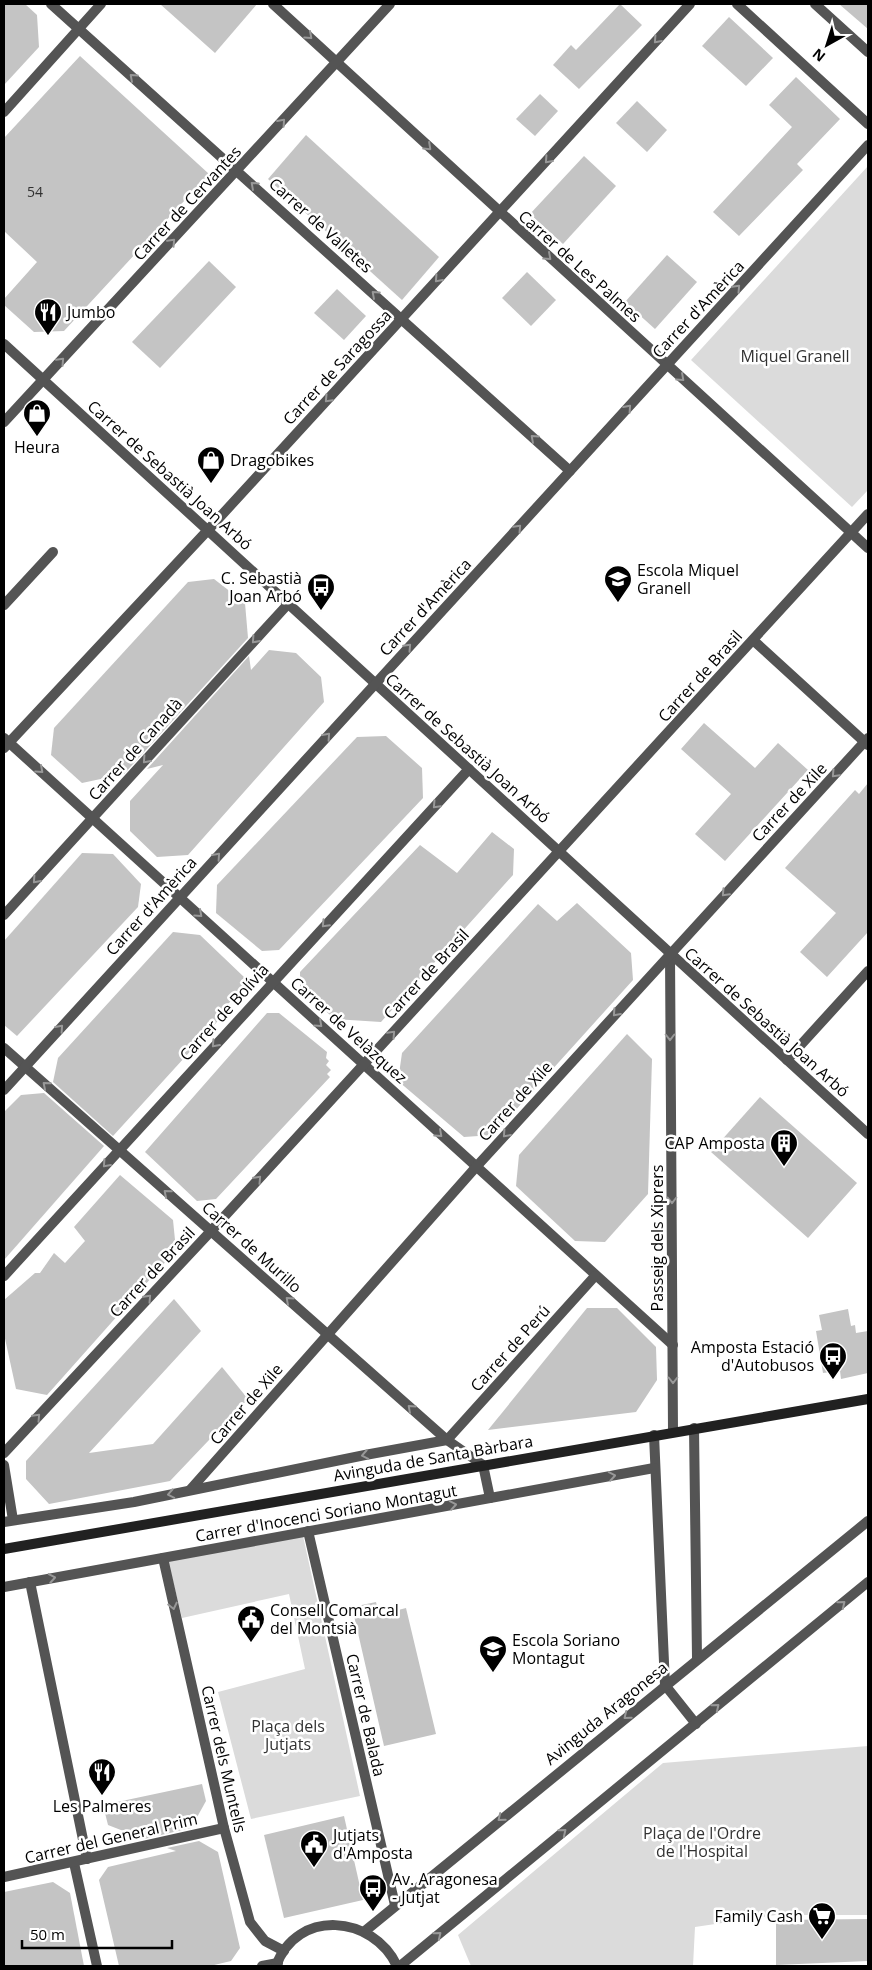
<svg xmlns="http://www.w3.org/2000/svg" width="872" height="1970" font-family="'Open Sans',sans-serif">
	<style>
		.green { fill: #dbdbdb }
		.building { fill: #c4c4c4 }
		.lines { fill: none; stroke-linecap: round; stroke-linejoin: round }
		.street { stroke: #545454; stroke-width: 10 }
		.secondary { stroke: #212121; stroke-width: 10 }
		.oneway { stroke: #989898 }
		.labels { text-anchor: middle; stroke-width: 5; stroke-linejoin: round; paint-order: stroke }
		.number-label { font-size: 14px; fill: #313131 }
		.street-label { font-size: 16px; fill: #000; stroke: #fff }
		.poi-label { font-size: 16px; fill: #000; stroke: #fff; text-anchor: start }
		.park-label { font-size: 16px; fill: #323232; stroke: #fff }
	</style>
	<rect width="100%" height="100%" fill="#fff"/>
	<g class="green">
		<polygon points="868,166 868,490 852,507 691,360"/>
		<polygon points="303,1536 360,1796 251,1819 218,1692 305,1669 289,1594 182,1618 168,1561"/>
		<polygon points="868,1746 868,1915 776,1915 695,1927 693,1966 471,1966 458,1935 663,1763"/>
	</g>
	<g class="building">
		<polygon points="4,4 25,4 37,15 39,47 4,85"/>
		<polygon points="160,4 257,4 215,53"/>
		<polygon points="620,4 642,25 579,89 553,65 571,45 576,50"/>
		<polygon points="839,4 868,4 868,29"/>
		<polygon points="729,17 773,58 746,86 702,46"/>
		<polygon points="80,56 209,174 64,331 34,332 4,305 4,299 37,262 4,231 4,138"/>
		<polygon points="796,77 840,119 797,164 803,170 739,236 713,212 792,127 769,105"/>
		<polygon points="540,94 558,111 535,136 516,119"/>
		<polygon points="637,101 667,130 647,152 616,123"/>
		<polygon points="306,135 439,257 402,300 268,179"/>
		<polygon points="584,156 616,186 563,244 530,214"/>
		<polygon points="667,255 697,282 655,329 625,302"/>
		<polygon points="209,261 236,287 160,368 132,342"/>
		<polygon points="527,272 556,300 531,326 502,298"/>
		<polygon points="337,289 366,316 344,340 314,313"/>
		<polygon points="214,579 245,603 248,638 124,774 82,783 51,755 54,728 188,582"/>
		<polygon points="269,650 296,653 321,677 324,702 188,855 157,857 130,831 130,801 163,765 147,769 249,656 251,670"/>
		<polygon points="704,723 755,768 778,743 808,770 725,861 695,834 731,794 681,749"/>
		<polygon points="386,736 422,768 423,798 279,950 262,951 216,913 217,885 357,737"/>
		<polygon points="868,783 868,932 827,977 800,952 836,913 785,868 855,790 859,794"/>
		<polygon points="492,832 514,849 513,875 381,1022 334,1019 300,986 300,972 420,845 457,873"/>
		<polygon points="82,853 113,854 141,884 138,907 17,1036 4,1025 4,941"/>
		<polygon points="577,903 631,953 633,980 493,1135 464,1137 398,1081 402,1053 538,904 557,921"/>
		<polygon points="173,932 200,935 244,977 245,987 223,1009 226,1012 113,1136 53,1082 58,1058"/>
		<polygon points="267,1013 279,1013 327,1052 326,1058 329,1061 326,1065 331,1070 327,1074 330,1077 216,1199 197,1201 145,1152"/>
		<polygon points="627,1034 652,1059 648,1194 605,1242 575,1241 516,1186 519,1155"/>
		<polygon points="44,1093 104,1146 4,1260 4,1112 21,1095"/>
		<polygon points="760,1097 857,1183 808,1238 711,1152"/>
		<polygon points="120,1175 173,1220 176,1250 47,1395 16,1389 4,1334 4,1300 35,1273 40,1273 54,1253 65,1263 85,1241 74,1227"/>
		<polygon points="174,1299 201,1331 89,1453 153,1444 222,1367 248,1399 170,1481 49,1504 26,1479 26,1461"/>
		<polygon points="587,1308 617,1308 656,1347 657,1380 636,1412 488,1430"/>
		<polygon points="848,1309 851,1326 855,1325 856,1333 868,1331 868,1373 841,1379 840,1371 823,1373 816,1331 822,1330 819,1315"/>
		<polygon points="376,1602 379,1615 406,1608 436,1734 384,1746 352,1607"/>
		<polygon points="202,1784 206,1801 191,1828 144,1839 108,1825 103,1805"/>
		<polygon points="344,1816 363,1900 284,1918 264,1835"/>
		<polygon points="199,1841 218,1852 240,1948 231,1961 210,1966 119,1966 99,1880 108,1867 176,1851 167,1848"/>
		<polygon points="53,1882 70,1893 84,1966 4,1966 4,1892"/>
		<polygon points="868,1919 868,1961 776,1965 776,1920"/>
	</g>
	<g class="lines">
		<g class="street">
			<polyline points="51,4 570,471"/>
			<polyline points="273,4 868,548"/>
			<polyline points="737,4 868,124"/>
			<polyline points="815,4 868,52"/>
			<polyline points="4,112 101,4"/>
			<polyline points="4,344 868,1134"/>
			<polyline points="4,422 390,4"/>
			<polyline points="4,605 53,552"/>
			<polyline points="753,640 868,745"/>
			<polyline points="4,738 673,1345"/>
			<polyline points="4,748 208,530 690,4"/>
			<polyline points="4,915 288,604"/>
			<polyline points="670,954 673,1431"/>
			<polyline points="4,1048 447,1440 483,1465 490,1498"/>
			<polyline points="787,1060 868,971"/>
			<polyline points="4,1090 868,145"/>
			<polyline points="4,1276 469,769"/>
			<polyline points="694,1428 697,1658"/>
			<polyline points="654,1435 665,1685"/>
			<polyline points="447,1440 595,1276"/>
			<polyline points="4,1453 211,1231 868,514"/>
			<polyline points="4,1465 13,1520"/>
			<polyline points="190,1490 476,1167 868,738"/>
			<polyline points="4,1522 134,1502 365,1455 447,1440"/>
			<polyline points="308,1531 395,1905"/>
			<polyline points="163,1558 224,1828 250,1922 265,1941 284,1951"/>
			<polyline points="30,1582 87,1859"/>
			<polyline points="4,1587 654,1468"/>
			<polyline points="665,1685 696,1724"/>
			<polyline points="74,1863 97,1966"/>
			<polyline points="4,1877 224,1828"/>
			<polyline points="365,1931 868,1521"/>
			<polyline points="262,1966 278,1963"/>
			<path d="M276 1966C297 1908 373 1915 397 1966"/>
			<polyline points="400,1966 868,1582"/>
		</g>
		<polyline class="secondary" points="4,1549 868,1399"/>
	</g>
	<defs><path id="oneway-chevron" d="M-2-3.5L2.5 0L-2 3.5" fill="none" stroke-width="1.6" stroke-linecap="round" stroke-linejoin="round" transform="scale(1.25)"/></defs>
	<g class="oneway">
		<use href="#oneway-chevron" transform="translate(309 36) rotate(42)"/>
		<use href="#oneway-chevron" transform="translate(657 40) rotate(132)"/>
		<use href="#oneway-chevron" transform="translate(133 77) rotate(-138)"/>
		<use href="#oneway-chevron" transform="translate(282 122) rotate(-48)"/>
		<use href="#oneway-chevron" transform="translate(428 147) rotate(43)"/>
		<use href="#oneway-chevron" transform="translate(548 160) rotate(132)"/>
		<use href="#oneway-chevron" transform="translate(254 185) rotate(-138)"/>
		<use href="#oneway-chevron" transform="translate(172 242) rotate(-47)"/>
		<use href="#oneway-chevron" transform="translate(548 257) rotate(42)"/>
		<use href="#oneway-chevron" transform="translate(438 279) rotate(132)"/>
		<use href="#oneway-chevron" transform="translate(737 288) rotate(-47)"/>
		<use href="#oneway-chevron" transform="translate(375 294) rotate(-138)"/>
		<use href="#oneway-chevron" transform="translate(61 361) rotate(-47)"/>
		<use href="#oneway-chevron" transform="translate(681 378) rotate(42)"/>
		<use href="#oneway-chevron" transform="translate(328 399) rotate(133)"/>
		<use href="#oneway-chevron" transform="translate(628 408) rotate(-48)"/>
		<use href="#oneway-chevron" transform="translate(534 438) rotate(-138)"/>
		<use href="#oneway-chevron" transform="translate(518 528) rotate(-47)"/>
		<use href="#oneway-chevron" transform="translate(255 640) rotate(132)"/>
		<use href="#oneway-chevron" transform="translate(408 647) rotate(-47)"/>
		<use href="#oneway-chevron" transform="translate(327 736) rotate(-48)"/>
		<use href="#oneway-chevron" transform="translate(146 760) rotate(132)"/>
		<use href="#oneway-chevron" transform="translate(40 770) rotate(42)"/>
		<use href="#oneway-chevron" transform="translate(835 774) rotate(133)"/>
		<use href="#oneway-chevron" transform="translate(436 805) rotate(133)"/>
		<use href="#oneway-chevron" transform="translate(217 856) rotate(-48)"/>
		<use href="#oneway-chevron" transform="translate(36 880) rotate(132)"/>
		<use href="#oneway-chevron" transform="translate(725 893) rotate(133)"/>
		<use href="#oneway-chevron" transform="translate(199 914) rotate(42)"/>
		<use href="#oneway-chevron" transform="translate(325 924) rotate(133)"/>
		<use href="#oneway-chevron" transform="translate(616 1013) rotate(132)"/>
		<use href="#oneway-chevron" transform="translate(319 1024) rotate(42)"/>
		<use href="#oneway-chevron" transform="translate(60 1028) rotate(-48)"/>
		<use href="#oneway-chevron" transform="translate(392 1034) rotate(-47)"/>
		<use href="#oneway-chevron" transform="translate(670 1037) rotate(90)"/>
		<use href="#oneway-chevron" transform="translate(215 1044) rotate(132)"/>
		<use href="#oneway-chevron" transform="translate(46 1085) rotate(-139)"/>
		<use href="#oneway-chevron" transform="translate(439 1134) rotate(42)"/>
		<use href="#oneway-chevron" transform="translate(506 1134) rotate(132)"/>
		<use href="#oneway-chevron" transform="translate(106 1164) rotate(132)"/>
		<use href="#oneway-chevron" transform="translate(258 1179) rotate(-47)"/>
		<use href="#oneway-chevron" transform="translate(167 1193) rotate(-139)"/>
		<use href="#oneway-chevron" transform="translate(672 1200) rotate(90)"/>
		<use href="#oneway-chevron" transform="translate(148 1298) rotate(-47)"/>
		<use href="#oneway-chevron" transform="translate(289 1300) rotate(-138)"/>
		<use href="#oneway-chevron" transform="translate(673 1380) rotate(90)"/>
		<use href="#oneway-chevron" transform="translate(411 1408) rotate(-138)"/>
		<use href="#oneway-chevron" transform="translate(37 1417) rotate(-47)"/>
		<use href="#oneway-chevron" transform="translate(365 1455) rotate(169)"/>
		<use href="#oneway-chevron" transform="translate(612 1476) rotate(-10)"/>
		<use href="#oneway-chevron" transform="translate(171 1494) rotate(169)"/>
		<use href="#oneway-chevron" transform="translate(453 1505) rotate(-10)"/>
		<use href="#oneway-chevron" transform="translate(52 1578) rotate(-10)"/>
		<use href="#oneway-chevron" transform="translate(842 1604) rotate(-39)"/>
		<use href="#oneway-chevron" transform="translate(173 1606) rotate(77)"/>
		<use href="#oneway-chevron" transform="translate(716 1707) rotate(-39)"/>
		<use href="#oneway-chevron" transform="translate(627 1716) rotate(141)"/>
		<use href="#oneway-chevron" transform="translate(501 1818) rotate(141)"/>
		<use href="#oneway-chevron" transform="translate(563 1832) rotate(-39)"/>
		<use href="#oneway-chevron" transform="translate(438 1935) rotate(-39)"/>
	</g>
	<defs>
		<g id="restaurant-pin" transform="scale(1.4375)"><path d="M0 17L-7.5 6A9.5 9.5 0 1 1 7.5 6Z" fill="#000" stroke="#fff"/><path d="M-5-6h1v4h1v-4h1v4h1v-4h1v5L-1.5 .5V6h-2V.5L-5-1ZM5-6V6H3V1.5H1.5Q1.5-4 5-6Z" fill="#fff"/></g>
		<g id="shop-pin" transform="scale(1.4375)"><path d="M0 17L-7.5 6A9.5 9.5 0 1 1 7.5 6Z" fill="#000" stroke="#fff"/><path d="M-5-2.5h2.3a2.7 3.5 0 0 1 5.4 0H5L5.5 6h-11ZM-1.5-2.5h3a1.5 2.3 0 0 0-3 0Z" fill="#fff"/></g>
		<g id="school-pin" transform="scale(1.4375)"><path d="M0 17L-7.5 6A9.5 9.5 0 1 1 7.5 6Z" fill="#000" stroke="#fff"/><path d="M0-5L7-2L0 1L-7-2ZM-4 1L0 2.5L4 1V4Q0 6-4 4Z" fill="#fff"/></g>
		<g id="bus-pin" transform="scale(1.4375)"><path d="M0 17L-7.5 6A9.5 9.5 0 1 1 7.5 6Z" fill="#000" stroke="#fff"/><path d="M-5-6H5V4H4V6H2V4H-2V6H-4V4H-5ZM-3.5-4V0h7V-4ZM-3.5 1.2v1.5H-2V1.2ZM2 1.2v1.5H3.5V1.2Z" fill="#fff"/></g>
		<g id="building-pin" transform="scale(1.4375)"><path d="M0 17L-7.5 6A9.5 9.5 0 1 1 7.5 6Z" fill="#000" stroke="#fff"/><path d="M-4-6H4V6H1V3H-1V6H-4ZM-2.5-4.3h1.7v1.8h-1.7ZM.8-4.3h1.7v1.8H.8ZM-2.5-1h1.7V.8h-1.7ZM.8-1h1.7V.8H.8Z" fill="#fff"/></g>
		<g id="civic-pin" transform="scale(1.4375)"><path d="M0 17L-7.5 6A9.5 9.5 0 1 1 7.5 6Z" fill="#000" stroke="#fff"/><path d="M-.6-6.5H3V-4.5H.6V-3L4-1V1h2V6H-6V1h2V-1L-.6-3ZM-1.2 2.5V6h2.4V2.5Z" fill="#fff"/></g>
		<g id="supermarket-pin" transform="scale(1.4375)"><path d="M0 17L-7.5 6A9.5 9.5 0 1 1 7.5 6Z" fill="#000" stroke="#fff"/><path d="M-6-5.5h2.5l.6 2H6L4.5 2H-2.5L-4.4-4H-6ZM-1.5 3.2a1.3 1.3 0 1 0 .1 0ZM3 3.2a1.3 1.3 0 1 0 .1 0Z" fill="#fff"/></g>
	</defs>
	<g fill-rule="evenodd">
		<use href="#restaurant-pin" x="48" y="312"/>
		<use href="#shop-pin" x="37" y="413"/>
		<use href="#shop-pin" x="211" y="460"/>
		<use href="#school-pin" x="618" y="579"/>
		<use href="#bus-pin" x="321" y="587"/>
		<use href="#building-pin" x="784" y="1143"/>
		<use href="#bus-pin" x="833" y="1356"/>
		<use href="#civic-pin" x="251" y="1619"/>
		<use href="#school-pin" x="493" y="1649"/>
		<use href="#restaurant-pin" x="102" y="1772"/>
		<use href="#civic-pin" x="314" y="1844"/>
		<use href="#bus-pin" x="373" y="1888"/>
		<use href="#supermarket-pin" x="822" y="1916"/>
	</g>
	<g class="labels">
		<g class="number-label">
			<text x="35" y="197">54</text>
		</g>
		<g class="street-label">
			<text transform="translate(187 203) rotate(-47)" y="6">Carrer de Cervantes</text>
			<text transform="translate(321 225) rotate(42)" y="6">Carrer de Valletes</text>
			<text transform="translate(580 266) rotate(42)" y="6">Carrer de Les Palmes</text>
			<text transform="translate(698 309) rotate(-47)" y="6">Carrer d'Amèrica</text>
			<text transform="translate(337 367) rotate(-47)" y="6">Carrer de Saragossa</text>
			<text transform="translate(170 475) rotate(42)" y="6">Carrer de Sebastià Joan Arbó</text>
			<text transform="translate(425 607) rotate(-47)" y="6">Carrer d'Amèrica</text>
			<text transform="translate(700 676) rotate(-48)" y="6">Carrer de Brasil</text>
			<text transform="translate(468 748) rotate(42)" y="6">Carrer de Sebastià Joan Arbó</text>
			<text transform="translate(135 749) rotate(-48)" y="6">Carrer de Canadà</text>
			<text transform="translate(789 802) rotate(-47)" y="6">Carrer de Xile</text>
			<text transform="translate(151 906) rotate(-48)" y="6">Carrer d'Amèrica</text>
			<text transform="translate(426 974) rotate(-47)" y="6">Carrer de Brasil</text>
			<text transform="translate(224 1012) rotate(-48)" y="6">Carrer de Bolívia</text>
			<text transform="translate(767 1022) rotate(42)" y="6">Carrer de Sebastià Joan Arbó</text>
			<text transform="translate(349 1030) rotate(42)" y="6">Carrer de Velàzquez</text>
			<text transform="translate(515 1101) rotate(-48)" y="6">Carrer de Xile</text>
			<text transform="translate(657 1238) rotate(-90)" y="6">Passeig dels Xiprers</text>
			<text transform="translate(252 1247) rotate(42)" y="6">Carrer de Murillo</text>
			<text transform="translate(152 1272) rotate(-47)" y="6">Carrer de Brasil</text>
			<text transform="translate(510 1348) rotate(-48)" y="6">Carrer de Perú</text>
			<text transform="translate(246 1404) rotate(-49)" y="6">Carrer de Xile</text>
			<text transform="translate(433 1458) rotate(-10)" y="6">Avinguda de Santa Bàrbara</text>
			<text transform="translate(326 1513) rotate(-10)" y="6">Carrer d'Inocenci Soriano Montagut</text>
			<text transform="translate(606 1713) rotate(-39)" y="6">Avinguda Aragonesa</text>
			<text transform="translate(366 1715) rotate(77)" y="6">Carrer de Balada</text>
			<text transform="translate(224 1759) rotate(77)" y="6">Carrer dels Muntells</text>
			<text transform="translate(111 1838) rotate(-13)" y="6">Carrer del General Prim</text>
		</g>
		<g class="poi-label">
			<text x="67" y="318">Jumbo</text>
			<text x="37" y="453" text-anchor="middle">Heura</text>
			<text x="230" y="466">Dragobikes</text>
			<text x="637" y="576">Escola Miquel<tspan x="637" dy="18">Granell</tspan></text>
			<text x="302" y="584" text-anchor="end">C. Sebastià<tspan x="302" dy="18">Joan Arbó</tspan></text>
			<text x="765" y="1149" text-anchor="end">CAP Amposta</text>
			<text x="814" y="1353" text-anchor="end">Amposta Estació<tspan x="814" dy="18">d'Autobusos</tspan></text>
			<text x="270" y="1616">Consell Comarcal<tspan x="270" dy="18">del Montsià</tspan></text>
			<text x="512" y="1646">Escola Soriano<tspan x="512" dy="18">Montagut</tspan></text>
			<text x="102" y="1812" text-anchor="middle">Les Palmeres</text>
			<text x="333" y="1841">Jutjats<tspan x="333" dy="18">d'Amposta</tspan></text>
			<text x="392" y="1885">Av. Aragonesa<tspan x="392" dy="18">- Jutjat</tspan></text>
			<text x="803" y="1922" text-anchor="end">Family Cash</text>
		</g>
		<g class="park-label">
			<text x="795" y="362">Miquel Granell</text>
			<text x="288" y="1732">Plaça dels<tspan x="288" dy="18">Jutjats</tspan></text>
			<text x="702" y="1839">Plaça de l'Ordre<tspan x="702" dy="18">de l'Hospital</tspan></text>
		</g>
	</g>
	<rect width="872" height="1970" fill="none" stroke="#000000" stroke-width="10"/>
	<g transform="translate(827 45) rotate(219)" stroke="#ffffff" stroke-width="4" paint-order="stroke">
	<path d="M0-4L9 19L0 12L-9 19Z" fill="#000000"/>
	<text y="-8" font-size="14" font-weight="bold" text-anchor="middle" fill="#000000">N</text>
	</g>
	<path d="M22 1940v8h150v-8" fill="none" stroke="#000000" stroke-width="2.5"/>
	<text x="30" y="1940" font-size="15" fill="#000000" stroke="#ffffff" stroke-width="4" paint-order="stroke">50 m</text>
</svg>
